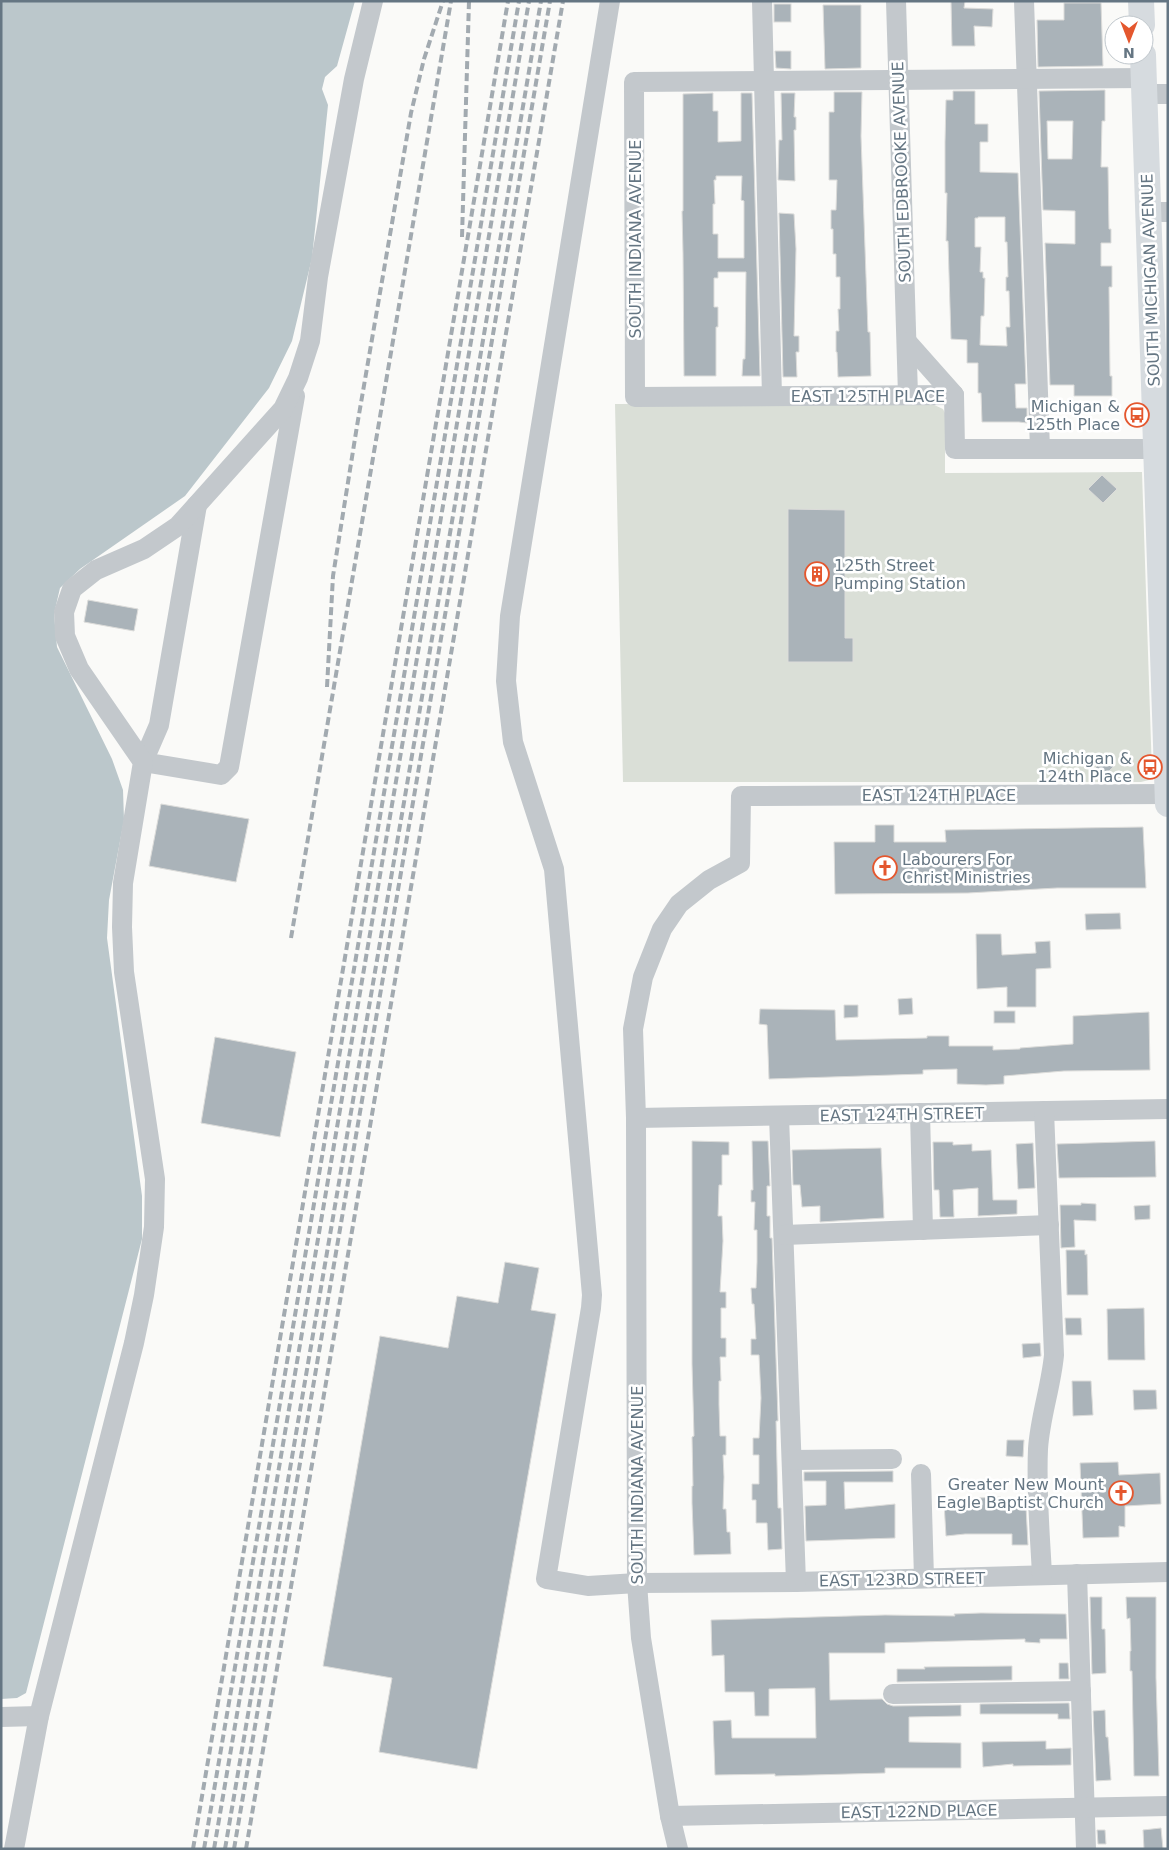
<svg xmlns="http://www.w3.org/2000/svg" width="1169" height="1850" font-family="'DejaVu Sans',sans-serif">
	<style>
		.green { fill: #dadfd7 }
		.water { fill: #bbc7cb }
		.building { fill: #aab3b9; stroke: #dcdcda; fill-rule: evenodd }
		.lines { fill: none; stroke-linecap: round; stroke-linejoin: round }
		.minor { stroke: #c3c8cc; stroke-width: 20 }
		.major { stroke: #d6dbdf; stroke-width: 26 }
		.rail { stroke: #a2aab0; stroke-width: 4; stroke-dasharray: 8 4; stroke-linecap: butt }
		.labels { text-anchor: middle; stroke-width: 5; stroke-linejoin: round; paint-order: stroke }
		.street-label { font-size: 16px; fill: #657683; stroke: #fff }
		.poi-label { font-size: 16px; fill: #657683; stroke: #fff; text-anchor: end }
	</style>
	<rect width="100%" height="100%" fill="#fafaf8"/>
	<polygon class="green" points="930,403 943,409 945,413 945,473 1142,472 1152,773 1149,780 1141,782 623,782 615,404"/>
	<polygon class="water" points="1,1 355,1 337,66 325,77 322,89 328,105 312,258 292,341 269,388 185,496 80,569 60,588 54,614 57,647 112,759 123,790 124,820 109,900 107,938 142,1196 142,1239 26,1693 17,1698 1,1699"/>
	<g class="building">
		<polygon points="951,1 965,1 964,8 993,9 992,27 974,26 975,46 952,46"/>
		<polygon points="1064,3 1101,3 1103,66 1038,67 1037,20 1064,20"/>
		<rect x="774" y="4" width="17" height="18"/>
		<polygon points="823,5 861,5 861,68 825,69"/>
		<polygon points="775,51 791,51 791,69 776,68"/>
		<path d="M1105 90V121H1102L1101 167H1108L1109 229H1111V243H1101V266H1112V287H1109L1110 376H1112V396H1074V385H1050L1045 243 1075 244V211L1043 210 1039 91ZM1047 121H1073L1072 159H1048Z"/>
		<path d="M953 91H975V124H988V142H980V172L1018 173 1026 384H1015L1016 408H1027V423L1019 422H982L981 393H978V363H967V340L951 339 948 241H946L947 193H945V142L946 100H953ZM978 217H1005V242H1007L1008 277H1006V291H1009L1010 327H1006L1007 346 980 345 981 316H984L985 278H983V272H980L981 247H975V218H978Z"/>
		<polygon points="834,92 862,92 861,136 868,332 870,332 871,376 838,377 837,352 836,352 836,331 839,331 838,309 840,309 840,277 836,277 836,254 833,254 833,229 831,229 831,210 836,210 837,180 829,180 829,112 834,112"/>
		<path d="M713 93V111H718V142L741 141V93H752L760 376H742L743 359H745L746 272H718V278H714V307H718V327H716V376H684L683 253 682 211H683V94ZM716 176H742L741 200 744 201V258H718V234H713V204H715L714 180H716Z"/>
		<polygon points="781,93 795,93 794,117 796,117 796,130 794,130 795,181 778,180 779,140 782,140"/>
		<polygon points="779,213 794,214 796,249 794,336 799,336 799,352 796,352 797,377 783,377"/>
		<polygon points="1102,475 1117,489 1103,503 1088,489"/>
		<polygon points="788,509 845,510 845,638 853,638 853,662 788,662"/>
		<polygon points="88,600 138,609 134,631 84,622"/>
		<polygon points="1106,757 1114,766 1100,780 1092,771"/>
		<polygon points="161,804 249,819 236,882 149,866"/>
		<polygon points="875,825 894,825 894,842 946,842 945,830 1143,827 1146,888 1057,888 968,893 835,894 834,842 875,842"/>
		<polygon points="1120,913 1121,929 1086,930 1085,914"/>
		<polygon points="976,934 1001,934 1002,955 1036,953 1035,942 1050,941 1051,968 1036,969 1036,1007 1007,1007 1007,987 977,989"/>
		<polygon points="912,998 913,1014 899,1015 898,999"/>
		<polygon points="844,1005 858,1005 858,1017 844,1018"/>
		<polygon points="760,1009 835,1010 836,1040 927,1038 927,1036 949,1036 949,1046 993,1046 993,1050 1020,1049 1020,1048 1073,1044 1073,1016 1149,1012 1150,1070 1064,1071 1004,1076 1004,1084 986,1085 957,1084 957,1069 923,1070 923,1074 769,1079 767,1025 759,1024"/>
		<rect x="994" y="1011" width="21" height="12"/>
		<polygon points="215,1037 296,1052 280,1137 201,1123"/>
		<polygon points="692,1141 729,1142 729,1155 722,1155 722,1185 719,1185 718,1216 722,1216 723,1241 720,1292 726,1292 726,1308 721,1308 721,1338 726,1338 726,1357 720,1357 721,1381 719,1381 719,1405 720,1436 726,1436 726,1455 723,1455 724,1477 723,1509 726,1509 727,1532 730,1532 731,1554 694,1555 692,1503 692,1486 693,1486 692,1437 694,1436 692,1364"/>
		<polygon points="752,1141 768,1141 770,1186 767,1186 767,1216 770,1216 770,1238 772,1238 778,1419 778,1421 776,1421 778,1508 781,1508 782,1549 768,1550 767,1523 756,1523 756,1500 752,1500 752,1484 759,1484 759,1455 753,1455 753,1438 759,1438 761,1398 759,1355 751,1355 751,1339 756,1339 754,1304 752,1304 751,1288 756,1288 757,1262 757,1230 754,1230 755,1202 751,1202 751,1190 753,1190"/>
		<polygon points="1155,1141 1156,1177 1059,1178 1057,1144"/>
		<polygon points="933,1142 953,1142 953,1145 972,1144 972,1151 991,1150 993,1200 1017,1200 1017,1214 978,1216 978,1188 953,1190 954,1217 940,1217 939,1190 934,1190"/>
		<polygon points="1033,1143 1035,1188 1018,1189 1016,1144"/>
		<polygon points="881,1148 884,1218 820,1222 820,1206 802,1207 800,1185 793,1185 792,1150"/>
		<polygon points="1081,1203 1096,1204 1096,1221 1074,1220 1075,1247 1061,1248 1060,1205 1081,1205"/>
		<polygon points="1150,1205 1150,1219 1135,1220 1134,1206"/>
		<polygon points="1066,1250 1085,1250 1085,1255 1087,1254 1088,1295 1067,1295"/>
		<polygon points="505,1262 539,1268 531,1310 556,1314 477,1769 379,1752 392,1678 323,1666 380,1336 448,1348 457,1296 498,1303"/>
		<polygon points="1144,1308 1145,1360 1108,1360 1107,1309"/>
		<polygon points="1065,1318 1081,1318 1082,1335 1066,1335"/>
		<polygon points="1040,1343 1041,1356 1023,1358 1022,1344"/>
		<polygon points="1072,1381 1091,1381 1093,1415 1073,1416"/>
		<polygon points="1133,1390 1156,1390 1157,1409 1134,1410"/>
		<polygon points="1007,1440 1024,1440 1023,1457 1006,1456"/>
		<polygon points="1118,1462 1119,1475 1160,1473 1161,1504 1125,1506 1125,1527 1119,1526 1119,1537 1083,1538 1080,1463"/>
		<polygon points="893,1471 893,1482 844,1482 845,1509 895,1504 895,1538 806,1541 805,1506 826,1505 826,1481 804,1481 804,1472"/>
		<polygon points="1001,1497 1001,1507 1026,1506 1028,1545 1012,1545 1012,1534 965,1534 946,1536 944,1503 953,1502 953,1499"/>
		<polygon points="1090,1597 1102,1597 1102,1629 1105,1629 1106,1673 1092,1674"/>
		<polygon points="1126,1597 1156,1597 1156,1678 1159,1776 1134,1776 1132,1671 1130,1671 1130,1651 1131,1651 1130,1618 1127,1619"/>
		<polygon points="981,1613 1066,1614 1067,1639 1040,1639 1040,1643 1025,1642 1025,1639 885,1643 885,1653 829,1653 830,1700 882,1699 887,1704 893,1706 961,1705 961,1716 909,1717 909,1742 961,1743 961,1768 885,1768 885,1773 775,1776 775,1774 715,1775 713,1721 731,1720 732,1738 816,1738 815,1690 815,1688 769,1689 769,1716 755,1716 754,1692 725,1692 724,1655 712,1656 711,1620 885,1615 955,1616 954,1614"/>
		<polygon points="1059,1663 1068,1663 1069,1679 1059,1679"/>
		<polygon points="1012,1666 1012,1680 897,1682 897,1669 925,1669 924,1667"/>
		<polygon points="1069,1703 1070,1719 1058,1719 1058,1714 980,1714 980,1704"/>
		<polygon points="1105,1710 1106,1737 1108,1737 1111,1780 1096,1781 1093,1711"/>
		<polygon points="1046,1741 1046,1749 1071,1748 1071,1765 1013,1766 1013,1764 983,1767 982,1742"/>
		<polygon points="1161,1828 1163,1849 1144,1849 1143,1830"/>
		<polygon points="1097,1830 1105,1830 1106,1844 1098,1844"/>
	</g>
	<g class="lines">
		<g class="minor">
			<polyline points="610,1 510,616 506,681 513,742 554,869 592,1295 591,1308 546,1579 588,1586 637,1583 796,1582 1168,1572"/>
			<polyline points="762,1 772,396"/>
			<polyline points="896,1 908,395"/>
			<polyline points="1024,1 1040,449"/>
			<polyline points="1144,94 1168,94"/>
			<polyline points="1148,212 1168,212"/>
			<polyline points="907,342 954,395"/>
			<polyline points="954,395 635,397 634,82 1144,78"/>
			<polyline points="954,395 955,449 1168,449"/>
			<polyline points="197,505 159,725 143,762 221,775 229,767 295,396"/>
			<polyline points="920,1113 923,1230"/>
			<polyline points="779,1116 796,1582"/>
			<polyline points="636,1118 1168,1109"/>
			<polyline points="784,1235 1049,1225"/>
			<polyline points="792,1460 892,1459"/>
			<polyline points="921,1474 924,1578"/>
			<polyline points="1077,1574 1086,1849"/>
			<path d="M1042 1575C1040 1534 1036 1491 1038 1449 1040 1417 1051 1387 1054 1355L1044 1111"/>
			<polyline points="893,1694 1081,1691"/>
			<polyline points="1,1717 39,1716"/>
			<polyline points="670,1816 1168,1806"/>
			<polyline points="14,1849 39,1716 134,1343 144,1295 154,1227 155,1179 124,972 122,927 123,883 143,762 79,669 65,636 64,612 72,589 96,570 144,549 178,526 283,409 298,378 310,341 318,277 354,79 373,1"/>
			<polyline points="678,1849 670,1816 641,1638 637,1583 636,1118 633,1029 643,977 662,929 679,904 709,880 740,863 741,796 1168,794"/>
		</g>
		<g class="major">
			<polyline points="1141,1 1142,25"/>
			<polyline points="1143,55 1168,804"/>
		</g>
		<g class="rail">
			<polyline points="462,237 469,1"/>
			<polyline points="327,687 333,576 357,426 411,113 424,59 443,1"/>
			<polyline points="291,938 451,1"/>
			<polyline points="193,1849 508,1"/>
			<polyline points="204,1849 519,1"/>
			<polyline points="214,1849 529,1"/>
			<polyline points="225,1849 541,1"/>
			<polyline points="234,1849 550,1"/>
			<polyline points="246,1849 563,1"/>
		</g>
	</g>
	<defs>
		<g id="bus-ring" transform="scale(1.25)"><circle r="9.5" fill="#fff" stroke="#e4572e" stroke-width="1.5"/><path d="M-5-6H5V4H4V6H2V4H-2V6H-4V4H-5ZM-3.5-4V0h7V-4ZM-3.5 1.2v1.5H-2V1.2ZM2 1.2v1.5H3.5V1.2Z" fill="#e4572e"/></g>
		<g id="building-ring" transform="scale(1.25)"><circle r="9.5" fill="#fff" stroke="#e4572e" stroke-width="1.5"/><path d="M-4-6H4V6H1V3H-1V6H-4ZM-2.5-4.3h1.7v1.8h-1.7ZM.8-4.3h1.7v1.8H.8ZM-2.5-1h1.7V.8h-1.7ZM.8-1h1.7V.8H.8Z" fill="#e4572e"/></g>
		<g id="church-ring" transform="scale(1.25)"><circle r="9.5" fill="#fff" stroke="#e4572e" stroke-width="1.5"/><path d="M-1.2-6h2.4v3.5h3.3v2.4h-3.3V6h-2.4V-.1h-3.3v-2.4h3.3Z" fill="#e4572e"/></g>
	</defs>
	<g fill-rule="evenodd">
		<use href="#bus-ring" x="1137" y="415"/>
		<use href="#building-ring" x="817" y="574"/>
		<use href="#bus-ring" x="1150" y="767"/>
		<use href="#church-ring" x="885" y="868"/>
		<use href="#church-ring" x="1121" y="1493"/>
	</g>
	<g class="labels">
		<g class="street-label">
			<text transform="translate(901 172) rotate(-92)" y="6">SOUTH EDBROOKE AVENUE</text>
			<text transform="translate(635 239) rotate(-90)" y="6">SOUTH INDIANA AVENUE</text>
			<text transform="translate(1150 280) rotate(-92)" y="6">SOUTH MICHIGAN AVENUE</text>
			<text x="868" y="402">EAST 125TH PLACE</text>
			<text x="939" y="801">EAST 124TH PLACE</text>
			<text transform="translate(902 1114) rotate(-1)" y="6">EAST 124TH STREET</text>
			<text transform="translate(637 1485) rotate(-90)" y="6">SOUTH INDIANA AVENUE</text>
			<text transform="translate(902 1579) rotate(-1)" y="6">EAST 123RD STREET</text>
			<text transform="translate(919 1811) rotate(-1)" y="6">EAST 122ND PLACE</text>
		</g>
		<g class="poi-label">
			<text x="1120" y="412">Michigan &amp;<tspan x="1120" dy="18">125th Place</tspan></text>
			<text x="834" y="571" text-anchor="start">125th Street<tspan x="834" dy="18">Pumping Station</tspan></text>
			<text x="1132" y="764">Michigan &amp;<tspan x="1132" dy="18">124th Place</tspan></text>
			<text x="902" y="865" text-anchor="start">Labourers For<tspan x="902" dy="18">Christ Ministries</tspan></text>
			<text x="1104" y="1490">Greater New Mount<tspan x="1104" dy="18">Eagle Baptist Church</tspan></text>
		</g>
	</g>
	<rect width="1169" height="1850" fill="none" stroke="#657683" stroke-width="5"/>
	<g transform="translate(1129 40) rotate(180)"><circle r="24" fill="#ffffff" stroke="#c1c8cd"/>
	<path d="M0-4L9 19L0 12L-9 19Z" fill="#e4572e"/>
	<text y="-8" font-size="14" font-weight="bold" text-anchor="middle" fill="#657683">N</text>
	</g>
</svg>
